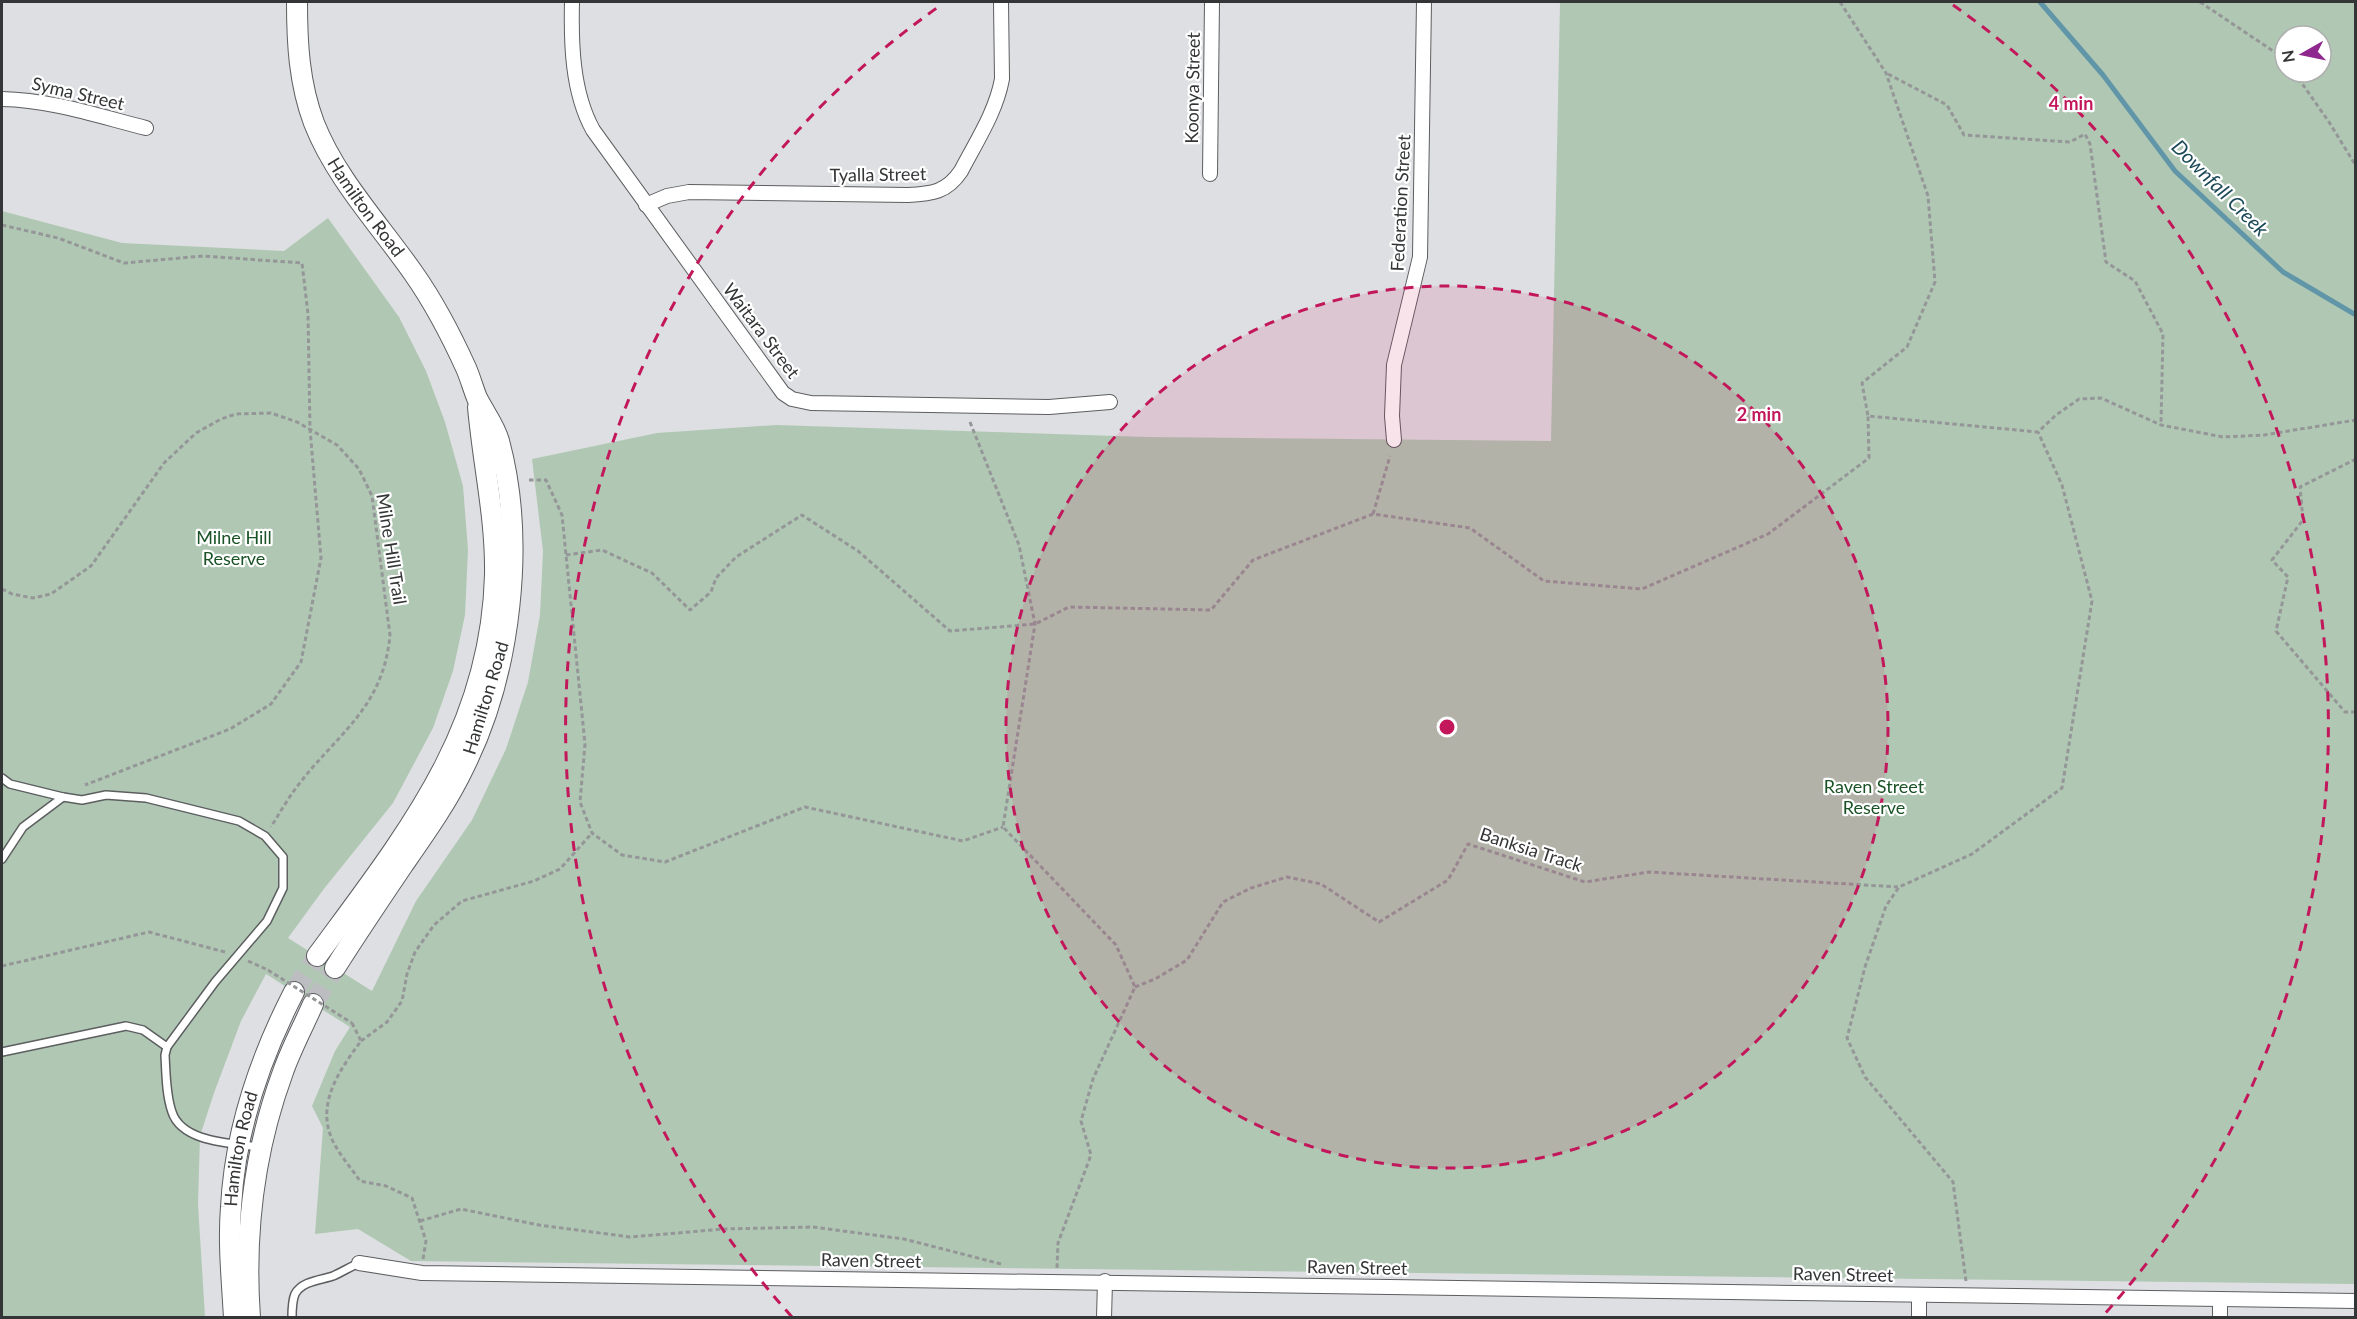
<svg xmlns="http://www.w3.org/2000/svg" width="2357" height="1319" font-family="Lato,sans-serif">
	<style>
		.green { fill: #b0c8b3; fill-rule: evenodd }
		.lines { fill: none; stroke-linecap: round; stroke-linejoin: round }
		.stream { stroke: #6196a9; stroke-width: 5 }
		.secondary-tunnel { stroke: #bcbdc0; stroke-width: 20; stroke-dasharray: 20 10; stroke-linecap: butt }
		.service-casing { stroke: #5c5e60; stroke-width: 10 }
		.minor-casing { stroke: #5c5e60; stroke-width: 16 }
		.secondary-casing { stroke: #5c5e60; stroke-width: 22 }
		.path { stroke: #959698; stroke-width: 3; stroke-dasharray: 4.5 3; stroke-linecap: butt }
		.service { stroke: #fff; stroke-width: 7 }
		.minor { stroke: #fff; stroke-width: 14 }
		.secondary { stroke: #fff; stroke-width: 20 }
		.path-bridge { stroke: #959698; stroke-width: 3; stroke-dasharray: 4.5 3; stroke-linecap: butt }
		.ring { fill: none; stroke: #c2185b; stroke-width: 3; stroke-dasharray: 10 8 }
		.labels { text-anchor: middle; stroke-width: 4.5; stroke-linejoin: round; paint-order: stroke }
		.street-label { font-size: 18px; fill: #343536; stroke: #fff }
		.park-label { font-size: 18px; fill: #1a5226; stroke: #fff }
		.water-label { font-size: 20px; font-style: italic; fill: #1b4958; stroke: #fff }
		.centre { fill: #c2185b; stroke: #fff; stroke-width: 3 }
		.ring-label { font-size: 18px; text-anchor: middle; font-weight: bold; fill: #c2185b; stroke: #fff; stroke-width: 4.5; stroke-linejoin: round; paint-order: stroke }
	</style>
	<rect width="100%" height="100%" fill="#dedfe2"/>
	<path class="green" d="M1560 2H2355V1284L411 1261 358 1229 315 1234 323 1128 312 1106 335 1051 350 1027 266 974 241 1021 214 1093 200 1136 198 1204 205 1317H2V211L122 243 284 251 328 218 399 317 426 371 445 422 463 486 468 550 465 615 453 671 433 728 393 803 323 890 288 938 372 991 416 901 472 820 506 749 528 682 540 615 543 551 532 459 657 433 776 425 1147 437 1551 441ZM2285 36H2321V72H2285Z"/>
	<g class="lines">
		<polyline class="stream" points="2040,2 2103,75 2175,171 2283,272 2356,315"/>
		<g class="secondary-tunnel">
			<polyline points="294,992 317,956"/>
			<polyline points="313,1004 335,968"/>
		</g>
		<g class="service-casing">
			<g id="service">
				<polyline points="2,778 10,784 63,797 23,827 2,859"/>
				<path d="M63 797 82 800 106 795 146 798 239 821 265 836 283 857V888L267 921 215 982 167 1047 165 1055C166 1073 166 1095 172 1112 182 1143 233 1143 259 1147"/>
				<polyline points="2,1052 126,1026 143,1030 167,1047"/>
				<path d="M292 1318C292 1310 292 1301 295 1294 302 1281 321 1280 333 1276 342 1272 350 1267 359 1263"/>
			</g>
		</g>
		<g class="minor-casing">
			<g id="minor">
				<path d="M572 2C571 43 572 92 593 130L783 393 792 399 811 403 1049 407 1110 402"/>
				<path d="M2 99C51 100 98 116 146 128"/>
				<polyline points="1210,174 1212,2"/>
				<path d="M646 205 667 196 689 192 908 195C932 194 947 192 961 171 976 142 996 112 1002 79L1001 2"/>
				<polyline points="1394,440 1392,416 1394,365 1420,257 1424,2"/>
				<polyline points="359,1263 422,1273 2356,1301"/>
				<polyline points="1104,1318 1105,1281"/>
				<polyline points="1919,1318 1919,1295"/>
				<polyline points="2220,1318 2220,1299"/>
			</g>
		</g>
		<g class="secondary-casing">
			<g id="secondary">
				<path id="s1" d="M297 2C297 43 299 83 314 123 336 179 380 225 414 274 435 304 451 335 466 368 470 377 473 388 477 398 484 412 495 426 499 441 526 541 511 672 465 765 448 801 426 832 403 865 380 899 357 933 335 968"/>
				<path d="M317 956C405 836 491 732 495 575 496 518 483 464 478 407"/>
				<path id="s2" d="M234 1318C232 1281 228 1244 231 1207 235 1130 259 1060 294 992"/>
				<path d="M250 1318C244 1234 254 1151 283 1072 291 1049 303 1027 313 1004"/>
			</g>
		</g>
		<g class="path">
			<polyline points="1840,2 1886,73 1928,196 1935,282 1907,347 1862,383 1868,416 2038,432 2056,415 2079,399 2101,398 2161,425 2223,437 2264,435 2356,420"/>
			<polyline points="2200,2 2285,59"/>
			<polyline points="2294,72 2329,122 2356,166"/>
			<polyline points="1888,74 1947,105 1964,135 2070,142 2085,134 2090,144 2106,262 2135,281 2163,334 2161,424"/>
			<polyline points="2,225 58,238 124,263 203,256 302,263 308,314 310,429 321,558 301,662 271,704 230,729 85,785"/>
			<polyline points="970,422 1019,545 1035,624 1003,827 1116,945 1135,987 1093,1079 1081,1121 1091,1155 1058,1243 1057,1268"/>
			<polyline points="2356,459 2300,487 2303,520 2272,560 2288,577 2276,631 2345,712 2356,712"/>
			<polyline points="529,480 546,480 562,515 585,744 580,802 592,833 622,855 665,862 805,807 963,841 1003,827"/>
			<polyline points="1373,514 1390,456"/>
			<polyline points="566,555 602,550 652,573 690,610 711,592 716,578 736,557 802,515 858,551 950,631 1035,624 1069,607 1211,610 1253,560 1373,514 1470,528 1544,581 1642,589 1768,534 1869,458 1868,416"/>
			<path d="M2 589 12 594 33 598 51 594 91 566 164 463 196 433 221 419 236 414 271 413 297 422 337 445 359 469 372 496 390 635C383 710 336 734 296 788 287 800 279 814 271 827"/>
			<polyline points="248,961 268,970"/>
			<polyline points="2,966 149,932 225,952"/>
			<polyline points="1135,987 1155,979 1187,960 1223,902 1251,888 1287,877 1321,884 1379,922 1448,880 1468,844 1585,882 1649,872 1898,887"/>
			<path d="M352 1023 361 1041C342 1067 318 1099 330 1134 335 1150 350 1166 360 1181L386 1186 412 1198 426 1241 423 1259"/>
			<polyline points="361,1041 387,1022 402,1001 407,974 415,952 434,925 462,901 534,881 560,869 592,833"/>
			<polyline points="420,1221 461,1209 539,1225 630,1237 724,1229 813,1227 904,1239 1001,1264"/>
			<polyline points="1966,1281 1953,1182 1865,1077 1847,1038 1865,967 1886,906 1899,887 1972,854 2062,788 2092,601 2062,485 2038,432"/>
		</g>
		<use href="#service" class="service"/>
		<use href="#minor" class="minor"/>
		<use href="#secondary" class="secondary"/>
		<polyline class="path-bridge" points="268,970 352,1023"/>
	</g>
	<circle cx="1447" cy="727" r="441" fill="#c2185b" fill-opacity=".12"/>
	<g class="ring">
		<circle cx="1447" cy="727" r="441"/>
		<path d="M792 1317A882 882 0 0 1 941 5M1953 5A882 882 0 0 1 2102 1317"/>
	</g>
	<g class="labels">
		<g class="street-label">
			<text transform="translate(1193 88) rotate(-89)" y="6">Koonya Street</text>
			<text transform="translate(78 94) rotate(13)" y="6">Syma Street</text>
			<text transform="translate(878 175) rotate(-1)" y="6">Tyalla Street</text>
			<text transform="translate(1401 203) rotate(-87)" y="6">Federation Street</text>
			<text dy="6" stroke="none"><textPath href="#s1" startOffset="222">Hamilton Road</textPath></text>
			<text transform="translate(761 331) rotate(53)" y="6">Waitara Street</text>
			<text transform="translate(391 549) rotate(81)" y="6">Milne Hill Trail</text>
			<text transform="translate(486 698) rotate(-73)" y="6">Hamilton Road</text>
			<text transform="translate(1531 850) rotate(18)" y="6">Banksia Track</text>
			<text dy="6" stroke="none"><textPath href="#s2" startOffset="170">Hamilton Road</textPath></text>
			<text transform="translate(871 1261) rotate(1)" y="6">Raven Street</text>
			<text transform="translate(1357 1268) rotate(1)" y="6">Raven Street</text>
			<text transform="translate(1843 1275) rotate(1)" y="6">Raven Street</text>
		</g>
		<g class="park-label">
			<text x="234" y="544">Milne Hill<tspan x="234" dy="21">Reserve</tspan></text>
			<text x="1874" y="793">Raven Street<tspan x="1874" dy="21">Reserve</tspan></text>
		</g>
		<g class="water-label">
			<text transform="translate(2220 188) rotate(45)" y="7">Downfall Creek</text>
		</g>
	</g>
	<circle cx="1447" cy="727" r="9" class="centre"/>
	<g class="ring-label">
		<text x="2071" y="110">4 min</text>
		<text x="1759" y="421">2 min</text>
	</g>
	<rect width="2357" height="1319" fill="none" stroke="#343536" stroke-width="6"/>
	<g transform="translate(2303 54) rotate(261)"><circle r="28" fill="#ffffff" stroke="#aeaeaf" stroke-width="1.5"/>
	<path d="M0-4.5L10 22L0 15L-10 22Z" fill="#8e288f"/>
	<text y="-9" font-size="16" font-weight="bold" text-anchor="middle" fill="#343536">N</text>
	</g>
</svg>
